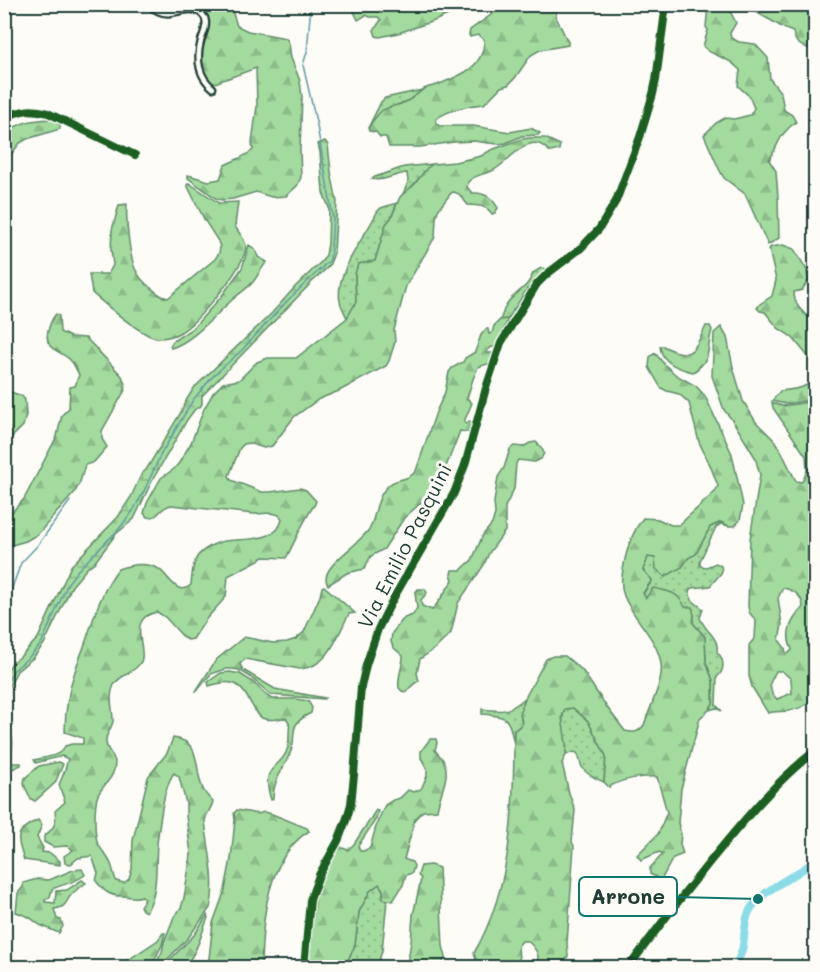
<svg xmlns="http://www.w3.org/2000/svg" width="820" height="972" font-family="Mali,sans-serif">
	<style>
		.grass { fill: url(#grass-dots); stroke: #618c69; stroke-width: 1.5 }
		.forest { fill: url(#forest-firs); stroke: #618c69; stroke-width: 1.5; fill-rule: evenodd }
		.wetland { fill: url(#wetland-marsh); stroke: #618c69; stroke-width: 1.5 }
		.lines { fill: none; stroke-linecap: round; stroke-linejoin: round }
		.stream { stroke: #609ca0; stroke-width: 1.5 }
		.river { stroke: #8cdce8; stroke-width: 8 }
		.minor-casing { stroke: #1f3d34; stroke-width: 9 }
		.minor { stroke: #fdfcf7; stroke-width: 4.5 }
		.cycleway-casing { stroke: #fdfcf7; stroke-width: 11 }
		.cycleway { stroke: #1b5e20; stroke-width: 8 }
		.labels { text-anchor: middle; stroke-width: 6; stroke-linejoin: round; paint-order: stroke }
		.street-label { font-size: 20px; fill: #1f3d34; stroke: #fdfcf7 }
		.leader { fill: none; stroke: #0f766e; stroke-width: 2 }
		.callout-dot { fill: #0f766e; stroke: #fdfcf7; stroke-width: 2 }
		.callout { fill: #fdfcf7; stroke: #0f766e; stroke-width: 2 }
		.callout-label { font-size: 21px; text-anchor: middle; font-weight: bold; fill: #1f3d34 }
	</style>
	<defs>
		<pattern id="grass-dots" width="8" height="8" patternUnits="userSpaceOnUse" patternTransform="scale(1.5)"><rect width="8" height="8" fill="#a3da9e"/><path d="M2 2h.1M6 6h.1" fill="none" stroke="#8cbc89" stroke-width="1.8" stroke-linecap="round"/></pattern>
		<pattern id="forest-firs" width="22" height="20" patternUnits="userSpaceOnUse" patternTransform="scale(1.5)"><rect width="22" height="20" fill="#a3da9e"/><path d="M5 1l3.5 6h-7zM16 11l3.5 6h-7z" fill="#8cbc89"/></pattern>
		<pattern id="wetland-marsh" width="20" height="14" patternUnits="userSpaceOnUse" patternTransform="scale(1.5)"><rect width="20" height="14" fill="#a3da9e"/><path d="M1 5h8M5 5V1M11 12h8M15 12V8" fill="none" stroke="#8cbc89"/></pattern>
	</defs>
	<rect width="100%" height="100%" fill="#fdfcf7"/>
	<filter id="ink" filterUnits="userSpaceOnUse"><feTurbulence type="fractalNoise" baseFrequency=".0167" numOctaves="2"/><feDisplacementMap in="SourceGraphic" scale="12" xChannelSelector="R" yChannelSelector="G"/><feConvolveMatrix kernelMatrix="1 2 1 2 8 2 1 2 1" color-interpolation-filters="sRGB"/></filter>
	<g filter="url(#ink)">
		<g class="grass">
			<polygon points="422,90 417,96 407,102 384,110 368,128 381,102 385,98"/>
			<path d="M433 164C421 172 416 186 403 194L408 182 407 173C395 174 384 182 372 179L375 177 404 167Z"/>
			<path d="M397 203 391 218 386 224 375 261 355 274 356 303 347 318C345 313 341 307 340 301 334 273 366 236 377 212L381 208Z"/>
			<path d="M541 268 547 269V272L527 289 508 319 500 320C503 314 504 307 508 302 516 292 530 286 533 273Z"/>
			<path d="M721 522 729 526 721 524 716 527 700 561V565L704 568 716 563 721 566 722 572 710 586 692 588 690 589 689 592 692 600 703 609 700 618C706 633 719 636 717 652 725 660 725 670 717 677L716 705 722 711 716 708 709 710 713 703V681L706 662 705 637 693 623 694 615 685 607 646 599 643 594 652 581 643 571 648 557H655L682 567 688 558 696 554 710 527Z"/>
			<path d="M525 698 520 712 522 724 514 731V744C508 718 510 716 482 714V709C502 712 509 712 525 698Z"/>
			<path d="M573 708 588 721 606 756 604 782C596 779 586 774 582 767 577 758 582 747 566 755 566 740 559 722 565 709Z"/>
			<polygon points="379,884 383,890 383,899 387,900 382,951 377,967 347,968 348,960 355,945 359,912 370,891"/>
		</g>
		<g class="forest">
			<path d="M154 5H225L232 10 237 26 248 31 286 38 289 43 291 58 300 81 302 97 300 150 301 177 297 186 286 196 271 197 256 192 233 199 222 200 217 199 188 178V175L209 181 220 179 225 165C234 160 245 157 253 150L252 142 257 106 256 68 215 83C198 80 200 56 203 43 205 35 210 28 208 20 201 0 169 20 154 5Z"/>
			<polygon points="351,5 461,5 448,15 434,21 398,33 380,37 376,36 374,30 381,20 378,17 370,17 366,15 358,20"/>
			<path d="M505 5H557L556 17 568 42V45L540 50 531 55 515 78 508 85 501 87 484 104C468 105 448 110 436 119V123L440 126H473L510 132 531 128 540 133 538 135 522 136 506 143 499 144 488 143 474 141 454 142 420 147H389L386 137H380L376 132 369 131 368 128C372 122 377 114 383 110 391 106 401 105 409 100 415 97 419 92 424 89 428 87 433 86 437 85 460 76 484 68 484 40L478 35 470 37 469 35 470 30Z"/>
			<path d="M708 5H727L736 23 730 33 731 38 739 42 755 44 768 58 770 79 781 93 784 110 792 115 796 122C778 135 780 143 769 160L776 171 778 197 779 238 768 245 745 194 724 178 719 169 704 135 716 123 725 118 734 119 750 115 754 108 749 96 738 86 740 70 731 62 708 51 703 46 708 30 706 27Z"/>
			<path d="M748 5H804L815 19V52C806 44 796 50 793 32 784 29 780 26 772 21 763 16 755 13 748 5Z"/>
			<path d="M52 119 60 125V129L27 139 20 143 5 162V134C21 121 32 120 52 119Z"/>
			<path d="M530 138H545L560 145 559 150 551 152C547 150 543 145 539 144 523 139 506 164 494 170 484 175 475 174 468 182L467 187 472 193C485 192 492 198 498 208L495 213 492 214C486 205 478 206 468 205L459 194 454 192 451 193 438 210 436 218 435 237 406 286 394 330 395 342 389 361 386 366 339 391 319 399 294 417 272 446 264 448 248 443 244 444 240 448 229 476 231 480 262 492H270L300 488 306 490 316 501 315 504C303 520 296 540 286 558L264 557 228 576 226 597 207 618 193 639 188 640 184 638 165 617 157 612C125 618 148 648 141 662 135 673 119 675 114 685 108 697 113 708 113 721 112 729 105 734 106 742 106 751 115 755 115 763 115 778 104 783 98 795 94 804 94 835 98 844 102 851 108 857 111 864 113 869 114 875 116 881L124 883 129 879 132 869 133 840 148 777 167 753 173 738C204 741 193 772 204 791 206 795 210 799 213 802 211 809 206 814 205 821 208 848 217 882 210 908L188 938 160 967H154L162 952 164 942 174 917 181 908 184 898 191 854 186 816V803L179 777 174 773C169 779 168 786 165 794 161 810 159 827 157 844 155 867 159 892 146 912L142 910 140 906 145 899 142 896C134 899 130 896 122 896 109 896 104 891 96 881L98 873 92 856 78 858 71 864 65 863 64 856 73 850 67 846 53 847 44 842V836C54 829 57 823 55 811L65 802 59 785 65 770 68 759 62 756 36 763 34 760C45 757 60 757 65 746L72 744H83V738L65 732C65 710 69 688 76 668 79 659 83 650 86 641 94 616 102 590 118 569 129 565 145 562 157 568 169 574 176 598 191 585 192 576 192 565 197 557 201 551 213 544 220 542 237 537 278 545 282 519L279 515 272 513 254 514 171 505C158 508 160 519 147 517L144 513 147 503 161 478 174 469 179 463 191 443 204 409 213 393 223 383 239 380 257 362 268 358H296L347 318 356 302 355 274 358 264 375 261 386 224 391 218 400 197 403 194 414 185 427 168 433 164 455 162 481 156 491 150 522 139Z"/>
			<path d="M189 183 219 203 238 202 235 226C238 232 245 239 246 246 246 266 197 324 179 333 172 337 164 338 157 338 141 336 105 304 92 293L89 274H108L113 265 111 249 112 230 119 205 127 204C126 217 127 229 129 242 132 263 134 275 151 288 157 293 161 297 168 298L215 259 219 253 220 247 218 241 205 221 187 185Z"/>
			<path d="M249 245 255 249 258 257 267 262C261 268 258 276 253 282 247 289 238 294 231 301 215 315 192 342 171 348L170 346 173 341 193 328 221 297 242 268Z"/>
			<path d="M783 245 794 249 807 270 808 281 802 290 794 292C794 307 805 314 815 323V365L792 337 778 328 765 312 760 311 757 308 760 304 772 296 776 280 769 249 771 247Z"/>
			<path d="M56 314 59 316 60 332 70 337 86 338 122 376 125 384V390L102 431V439L107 447 94 462 85 465 80 482 75 492 38 534 26 541 5 547V515L10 514 24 499 57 436 62 415 69 408 70 387 75 386 79 375C77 371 75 366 72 362 63 350 43 352 48 331 50 324 51 319 56 314Z"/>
			<path d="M508 319 496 346 490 348 486 353H493L491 363 478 367 473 379 467 398 472 403 464 422 466 424 469 421 474 422 472 433 460 431 442 477 432 493 404 518 384 549 371 556 364 569 347 573 328 585C318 571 348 552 357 542 361 538 367 533 370 528 376 516 375 501 385 489 395 476 406 483 416 471L436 412 445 392 449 372 452 368 463 362 465 358 475 352 481 335 486 329H488L489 334 492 333 494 326 500 320Z"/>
			<path d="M706 326H710L712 330C706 349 713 359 693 372 679 369 661 363 660 346H663C692 361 693 352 706 326Z"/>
			<path d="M721 327 727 337 733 367 743 401 756 422 777 443 796 481 802 482 807 471 806 456 773 408 772 403 783 406 815 401V699C808 704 798 710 788 711 781 712 775 711 768 713L752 687 749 676V645L755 638 756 621 749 612 748 606 750 539 760 475 755 457 733 421 724 410 712 376 714 333ZM783 588C794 590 802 595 803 607 791 621 784 632 792 650L789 653H786L785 648 779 640 782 625 778 598ZM776 671H782L791 679 792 693 777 699 772 694 770 683Z"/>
			<path d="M655 353 664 364 676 375 696 386 705 396 732 454 743 505 740 520 735 526H729L721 522 710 527 696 554 688 558 682 567 665 577 656 569 655 558 648 557 643 570 652 580 643 593 646 598 653 588C669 591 678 592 685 607H692L694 615 693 623 705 637 706 662 713 681V703L709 710 700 718 681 789 678 823 681 834 680 844 683 854 673 858 661 880 650 874V868L663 854 659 852 641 860 637 855 658 834 667 812 657 777C641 776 622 779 609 787L604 782 606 756 588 721 573 708 565 709 562 717 566 743V755L562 763 569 793 575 810 572 842 574 846 567 943 568 956 562 967H535C542 957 536 949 528 941H522L518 946 519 960C508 970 492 968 478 967L474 953C513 886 514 806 514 731L522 724 520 712 525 698 546 659 553 656H565L582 670 606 706 625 731C634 733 638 733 644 725 649 709 664 680 661 664 658 639 633 619 624 596 619 584 623 571 625 559 629 543 633 531 643 518L658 519 671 525H679L715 492 718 486 710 465 699 442 689 403 679 394 667 391 661 388 649 367 650 357Z"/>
			<path d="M815 377V399L786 404 772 401 780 391C794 389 808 389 815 377Z"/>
			<polygon points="5,390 22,396 25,400 26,415 23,426 11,438 7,446 5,473"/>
			<path d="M536 442 541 447 544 453 541 459 535 462 518 460 516 464 514 489 505 507V531L489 553 484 565 458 603 451 633 436 648 420 659 417 673 419 681C413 683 411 688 405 692L402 691 399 688C397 677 403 667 403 656L393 647 391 642 392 633 404 618 413 615 417 608 415 593 418 589H425L427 593 421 600 422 606 432 610C440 601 446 590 453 580L451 574 452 570H461L472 560 483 535 492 524 495 514 494 502 498 477 504 468 510 449 514 446 523 447 530 443Z"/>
			<path d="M324 586 355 613 349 614C337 635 330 667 300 669L245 659 240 664 243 670 275 689 325 698 324 699 271 695 249 676 239 670 232 669H226L211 674 197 691H196L216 660 244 637 273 643 287 642 296 639 304 632 320 596 322 587Z"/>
			<path d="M230 672 240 674 253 682 267 696 273 699H295L308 701 312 708 311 713C305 716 299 719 296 725 293 730 294 738 293 744 288 767 273 775 273 799L271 800C269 793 266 784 268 777 269 772 273 768 276 765 286 756 289 749 289 736 289 728 291 723 286 718 277 718 270 722 262 718 257 715 256 711 253 707 240 684 236 677 209 686L208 682 221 673Z"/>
			<path d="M430 739H436L437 743 435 750C438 755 442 756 444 762 451 776 439 795 437 810L423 811 415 819 404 859 412 862 414 866 412 873 406 875 403 885 393 901 383 899V890L379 884 370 891 359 912 355 945 348 960 347 967H308L316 895 319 884 340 847 348 850 354 844 376 810 378 811 376 819 358 846 360 851H363L370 848 377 823 385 805 393 800 400 798 408 790 414 792 421 789 427 776V768L421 758V751Z"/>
			<polygon points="59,762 63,764 55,783 35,801 31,799 25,787 24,783 25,778 39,766"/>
			<path d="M237 810 258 814 264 812 272 814 307 828 309 831C266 858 262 922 261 967H208L213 923 225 890 231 859 235 820 234 813Z"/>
			<path d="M38 820 42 825 37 837 43 848 42 852 50 853 60 861V865L24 860C17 838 13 831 38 820Z"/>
			<polygon points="430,865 439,868 443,946 446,957 443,961 443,967 409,967 409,954 411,942 413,915 421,879 418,875 421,866"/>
			<path d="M82 869 85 875C72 884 66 883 52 889L50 897 45 900V902L55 903 56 891 67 890 82 880 86 883C82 886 77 889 73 893 65 900 69 907 54 909L57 919 61 920 63 926 59 933 40 925 29 917 16 912 18 893 23 887V883L37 879 49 880 73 870Z"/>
			<path d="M207 915 208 918C201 934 197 955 183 967H163L195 934Z"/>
			<polygon points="163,933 165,933 162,945 151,967 113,967 119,966 158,940"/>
		</g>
		<g class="wetland">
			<polygon points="325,141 328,145 331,172 337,202 334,253 329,266 312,282 202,396 202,404 200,407 195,409 187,420 152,481 134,519 116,534 95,562 88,567 72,586 44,644 33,658 17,671 9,687 7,720 5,722 5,678 8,669 12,663 20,657 38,638 71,566 118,517 131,497 142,473 146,470 180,414 187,399 194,388 272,313 296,286 322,261 326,255 328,243 329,208 323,192 320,152 318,144"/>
			<path d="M5 728H9C16 744 10 748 12 763H21V765L12 769 9 774 5 797Z"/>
		</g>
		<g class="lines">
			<g class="stream">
				<polyline points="4,610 21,563 37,546 70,501"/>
				<polyline points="4,691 6,684 14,670 29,657 41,644 68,583 78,570 119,529 133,511 144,491 161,454 193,400 213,376 242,350 289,299 330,260 333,218 317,126 303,65 307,52 311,4"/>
				<polyline points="4,729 7,767 4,776"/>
			</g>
			<path class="river" d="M735 968C738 960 742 953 743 945 745 935 744 922 749 912 758 891 797 876 816 860"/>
			<g class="minor-casing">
				<g id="minor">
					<path d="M149 4C154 10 162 14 170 13 181 12 197 4 205 18 208 26 203 34 201 41 196 60 198 76 213 88"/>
					<path d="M4 118C21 110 30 108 48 113L135 155"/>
					<polyline points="304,968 310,900 319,875 338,841 347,818 351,804 354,775 361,687 366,665 378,629 393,599 454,493 465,465 486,388 501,343 537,284 547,274 581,248 599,229 616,201 640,137 653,94 656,80 666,4"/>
					<path d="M628 968C655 931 683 895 712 859 744 820 775 782 816 750"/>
				</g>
			</g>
			<use href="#minor" class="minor"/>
			<g class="cycleway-casing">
				<g id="cycleway">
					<path d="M4 118C21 110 30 108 48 113L135 155"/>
					<polyline points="304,968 310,900 319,875 338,841 347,818 351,804 354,775 361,687 366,665 378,629 393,599 454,493 465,465 486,388 501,343 537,284 547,274 581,248 599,229 616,201 640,137 653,94 656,80 666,4"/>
					<path d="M628 968C655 931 683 895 712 859 744 820 775 782 816 750"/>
				</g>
			</g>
			<use href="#cycleway" class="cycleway"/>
		</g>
	</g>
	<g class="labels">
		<g class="street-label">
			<text transform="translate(405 546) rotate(-63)" y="7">Via Emilio Pasquini</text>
		</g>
	</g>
	<path class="leader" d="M758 899L677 897"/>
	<circle class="callout-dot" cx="758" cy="899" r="6"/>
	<rect class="callout" x="579" y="877" width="98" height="39" rx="6"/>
	<g class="callout-label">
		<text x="628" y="904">Arrone</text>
	</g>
	<rect width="820" height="972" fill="none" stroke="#fdfcf7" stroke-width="24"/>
	<rect x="12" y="12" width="796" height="948" fill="none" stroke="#1f3d34" stroke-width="2" filter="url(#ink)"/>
</svg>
